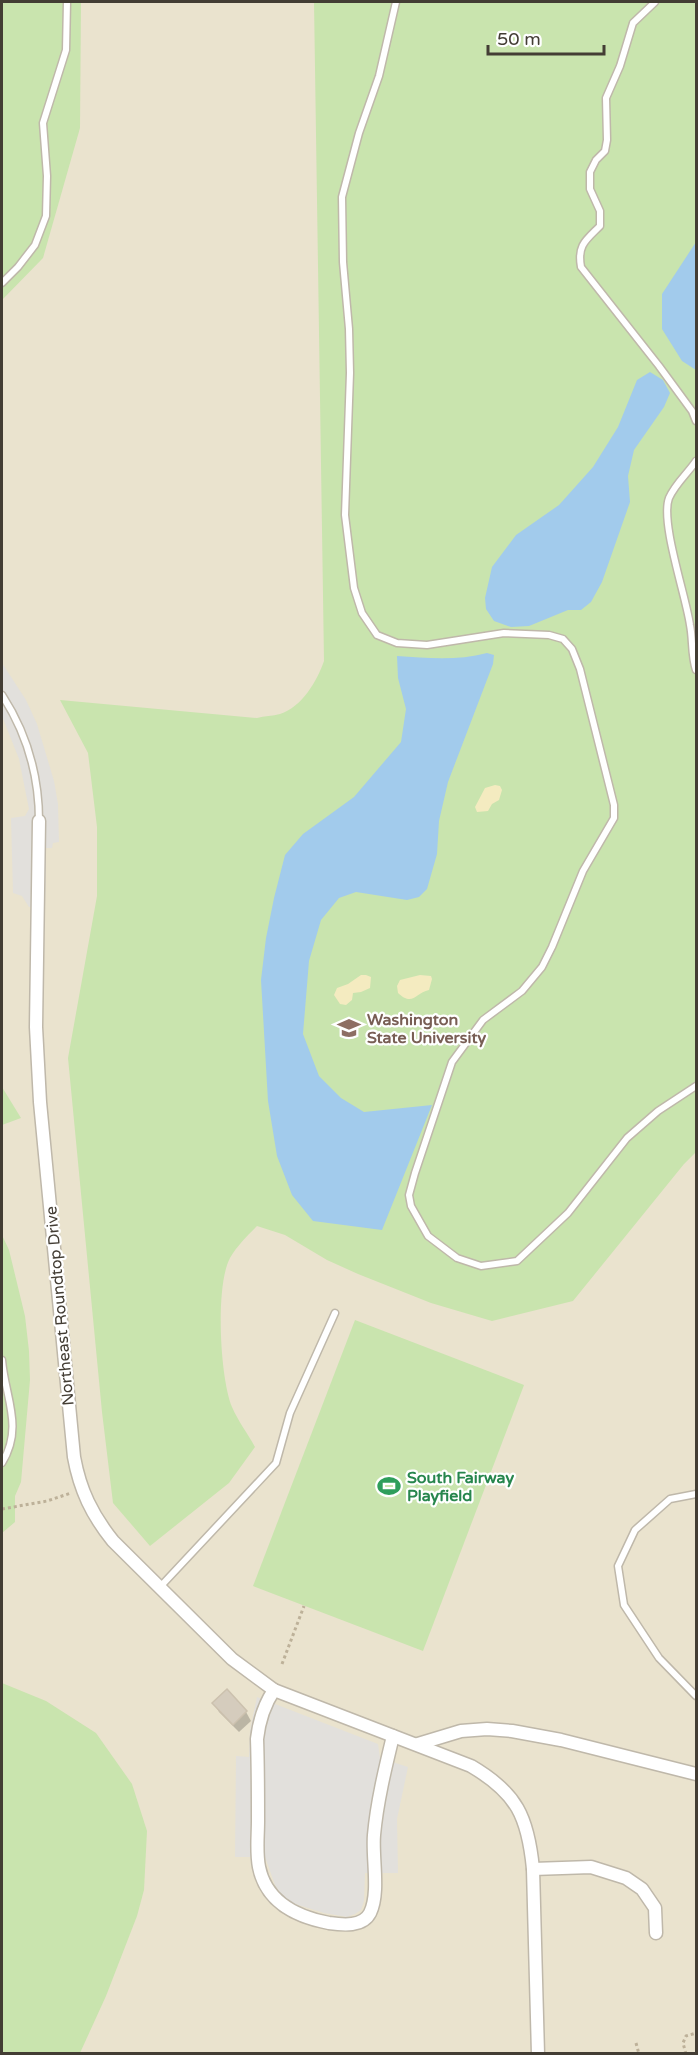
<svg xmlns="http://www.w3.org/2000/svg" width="698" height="2055" font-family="'Varela Round',sans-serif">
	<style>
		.education { fill: #eae3ce }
		.green { fill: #c9e4ae }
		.sand { fill: #f4ebc0 }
		.parking { fill: #e2e0dc }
		.water { fill: #a2cbec }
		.shadow { fill: #0003 }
		.building { fill: #d5ccbd; stroke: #ccc1ae; stroke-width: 1.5 }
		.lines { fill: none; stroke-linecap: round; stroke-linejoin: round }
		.service-casing { stroke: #bfb8aa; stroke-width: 9 }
		.minor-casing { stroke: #bfb8aa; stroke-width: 15 }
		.path { stroke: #bdb199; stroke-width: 3; stroke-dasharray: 3 3; stroke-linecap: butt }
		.service { stroke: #fff; stroke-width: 6 }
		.minor { stroke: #fff; stroke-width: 12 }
		.labels { text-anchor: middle; stroke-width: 4.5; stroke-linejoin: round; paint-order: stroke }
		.education-label { font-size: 16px; font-weight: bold; fill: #785e54; stroke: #fff; text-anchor: start }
		.street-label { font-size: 16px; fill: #433d34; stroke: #fff }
		.leisure-label { font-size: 16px; font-weight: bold; fill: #27864d; stroke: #fff; text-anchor: start }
	</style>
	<rect width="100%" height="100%" fill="#f1ede4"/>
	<rect class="education" x="2" y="2" width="694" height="2051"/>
	<g class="green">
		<polygon points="2,2 81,2 80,128 43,258 2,300"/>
		<path d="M314 2H696V1152L684 1164 573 1301 492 1321 431 1303 358 1274 327 1260 285 1235 257 1226C247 1236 237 1246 230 1258 215 1286 220 1378 232 1407 238 1421 248 1434 255 1447L229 1483 150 1546 113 1503 102 1412 68 1058 97 896V827L88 753 60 700 257 718C264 716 273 716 280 714 302 707 317 681 324 661Z"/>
		<polygon points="2,1087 21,1118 2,1125"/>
		<polygon points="2,1235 9,1250 25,1316 29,1351 30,1380 21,1482 15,1496 15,1522 2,1533"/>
		<polygon points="355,1320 524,1385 423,1651 253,1586"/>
		<polygon points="2,1683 46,1701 96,1733 132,1784 147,1831 144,1890 137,1916 106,1996 80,2053 2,2053"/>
	</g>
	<g class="sand">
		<polygon points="495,785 500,786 502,790 499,800 492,804 488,811 477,812 475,807 485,788"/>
		<polygon points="361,975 366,975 371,977 370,988 361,992 353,993 352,1000 346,1005 340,1004 334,995 337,988 348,984"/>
		<path d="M420 975 431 976 432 979 429 990C415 993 413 1007 398 993L397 986 400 980Z"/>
	</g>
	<g class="parking">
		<polygon points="2,663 26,700 37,724 54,781 58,804 59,842 53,843 52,848 46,848 45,907 29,907 22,896 13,893 11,818 25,816 29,809 19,759 2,716"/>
		<polygon points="257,1697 378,1744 380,1758 408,1767 397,1819 398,1873 365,1873 364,1901 361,1910 355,1914 347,1917 324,1913 292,1903 281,1894 275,1885 265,1857 235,1857 236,1756 249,1757 250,1730"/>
	</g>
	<g class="water">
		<polygon points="696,242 696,370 682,361 662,329 662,294"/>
		<polygon points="650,372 663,380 670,393 664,407 634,450 628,476 630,502 602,582 591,602 581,610 568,610 529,626 511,627 494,621 486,609 485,598 492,567 516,535 559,505 593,467 618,427 637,380"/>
		<path d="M487 653 494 655 493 664 448 782 439 821 437 854 427 889 419 897 407 900 356 892 339 898 321 920 309 961 303 1034 319 1076 341 1098 364 1112 432 1105 382 1230 313 1221 292 1195 277 1156 268 1101 261 980 266 938 274 898 285 855 303 834 354 797 401 742 406 709 398 678 397 656C427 658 457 661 487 653Z"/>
	</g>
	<polygon class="shadow" points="227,1692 246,1712 251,1721 239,1732 219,1712 214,1703"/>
	<polygon class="building" points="227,1689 247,1711 233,1725 212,1703"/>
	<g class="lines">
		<g class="service-casing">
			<g id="service">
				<polyline points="396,2 379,76 359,133 342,197 343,262 349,329 350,373 345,515 354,588 362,613 377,635 397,643 427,645 504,633 549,635 563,639 572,649 580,669 614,805 614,818 583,871 552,947 542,967 522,991 483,1020 452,1062 415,1173 409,1195 411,1206 428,1236 457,1258 481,1266 517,1261 568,1213 627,1138 658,1111 696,1086"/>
				<path d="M655 2 633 23 620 66 606 98 607 140 605 151 596 160 590 172V189L600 211V226C586 240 577 245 581 267L659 366 692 411 696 421"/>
				<polyline points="2,283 18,267 35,245 46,216 47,176 43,123 66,50 67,2"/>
				<path d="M696 461C688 473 675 484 669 498 660 522 686 596 690 625 693 640 691 655 696 670"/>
				<path d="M2 695C26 732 39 776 39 821"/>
				<path d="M2 1360C5 1397 24 1427 2 1463"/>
				<polyline points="696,1494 670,1499 635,1530 618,1566 624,1605 659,1658 696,1696"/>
				<polyline points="160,1587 276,1463 290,1413 335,1313"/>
			</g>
		</g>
		<g class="minor-casing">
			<g id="minor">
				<path d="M39 821 36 1027 40 1102 74 1457C80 1490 92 1515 113 1541L232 1659 274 1690 471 1766C517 1793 528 1817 533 1869L538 2054"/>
				<path d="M274 1690C264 1705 259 1721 257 1739 258 1766 258 1794 258 1821 258 1836 256 1852 259 1867 266 1902 297 1917 329 1923 343 1925 363 1927 370 1913 380 1893 372 1857 374 1835 377 1802 385 1769 393 1736"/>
				<polyline points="418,1744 461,1731 487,1729 512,1731 561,1740 696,1774"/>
				<polyline points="533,1869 591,1867 626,1878 642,1889 655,1908 656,1933"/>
			</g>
		</g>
		<g class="path">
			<polyline points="2,1509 47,1501 71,1493"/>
			<polyline points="282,1664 304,1606"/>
			<polyline points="636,2043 639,2054"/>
			<polyline points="686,2054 683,2043 686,2036 696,2033"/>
		</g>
		<use href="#service" class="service"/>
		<use href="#minor" class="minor"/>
	</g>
	<defs>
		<g id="university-bare" transform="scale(1.8)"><path d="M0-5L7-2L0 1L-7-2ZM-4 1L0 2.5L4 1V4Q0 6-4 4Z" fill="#8d6e63" stroke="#fff" stroke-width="2.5" paint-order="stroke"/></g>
		<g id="stadium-bare" transform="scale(1.8)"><path d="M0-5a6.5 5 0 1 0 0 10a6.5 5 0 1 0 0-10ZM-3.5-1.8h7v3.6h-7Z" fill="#2e9e5b" stroke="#fff" stroke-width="2.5" paint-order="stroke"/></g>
	</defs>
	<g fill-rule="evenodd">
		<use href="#university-bare" x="349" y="1028"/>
		<use href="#stadium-bare" x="389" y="1486"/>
	</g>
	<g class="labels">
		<g class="education-label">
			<text x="367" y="1025">Washington<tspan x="367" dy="18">State University</tspan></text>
		</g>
		<g class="street-label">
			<text transform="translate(59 1306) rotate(-95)" y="6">Northeast Roundtop Drive</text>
		</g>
		<g class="leisure-label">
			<text x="407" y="1483">South Fairway<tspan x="407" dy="18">Playfield</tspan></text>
		</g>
	</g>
	<rect width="698" height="2055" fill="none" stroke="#433d34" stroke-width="6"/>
	<path d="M488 45v9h116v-9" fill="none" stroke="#433d34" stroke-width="3"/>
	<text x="497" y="45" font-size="18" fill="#433d34" stroke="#ffffff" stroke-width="4.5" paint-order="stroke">50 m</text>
</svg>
